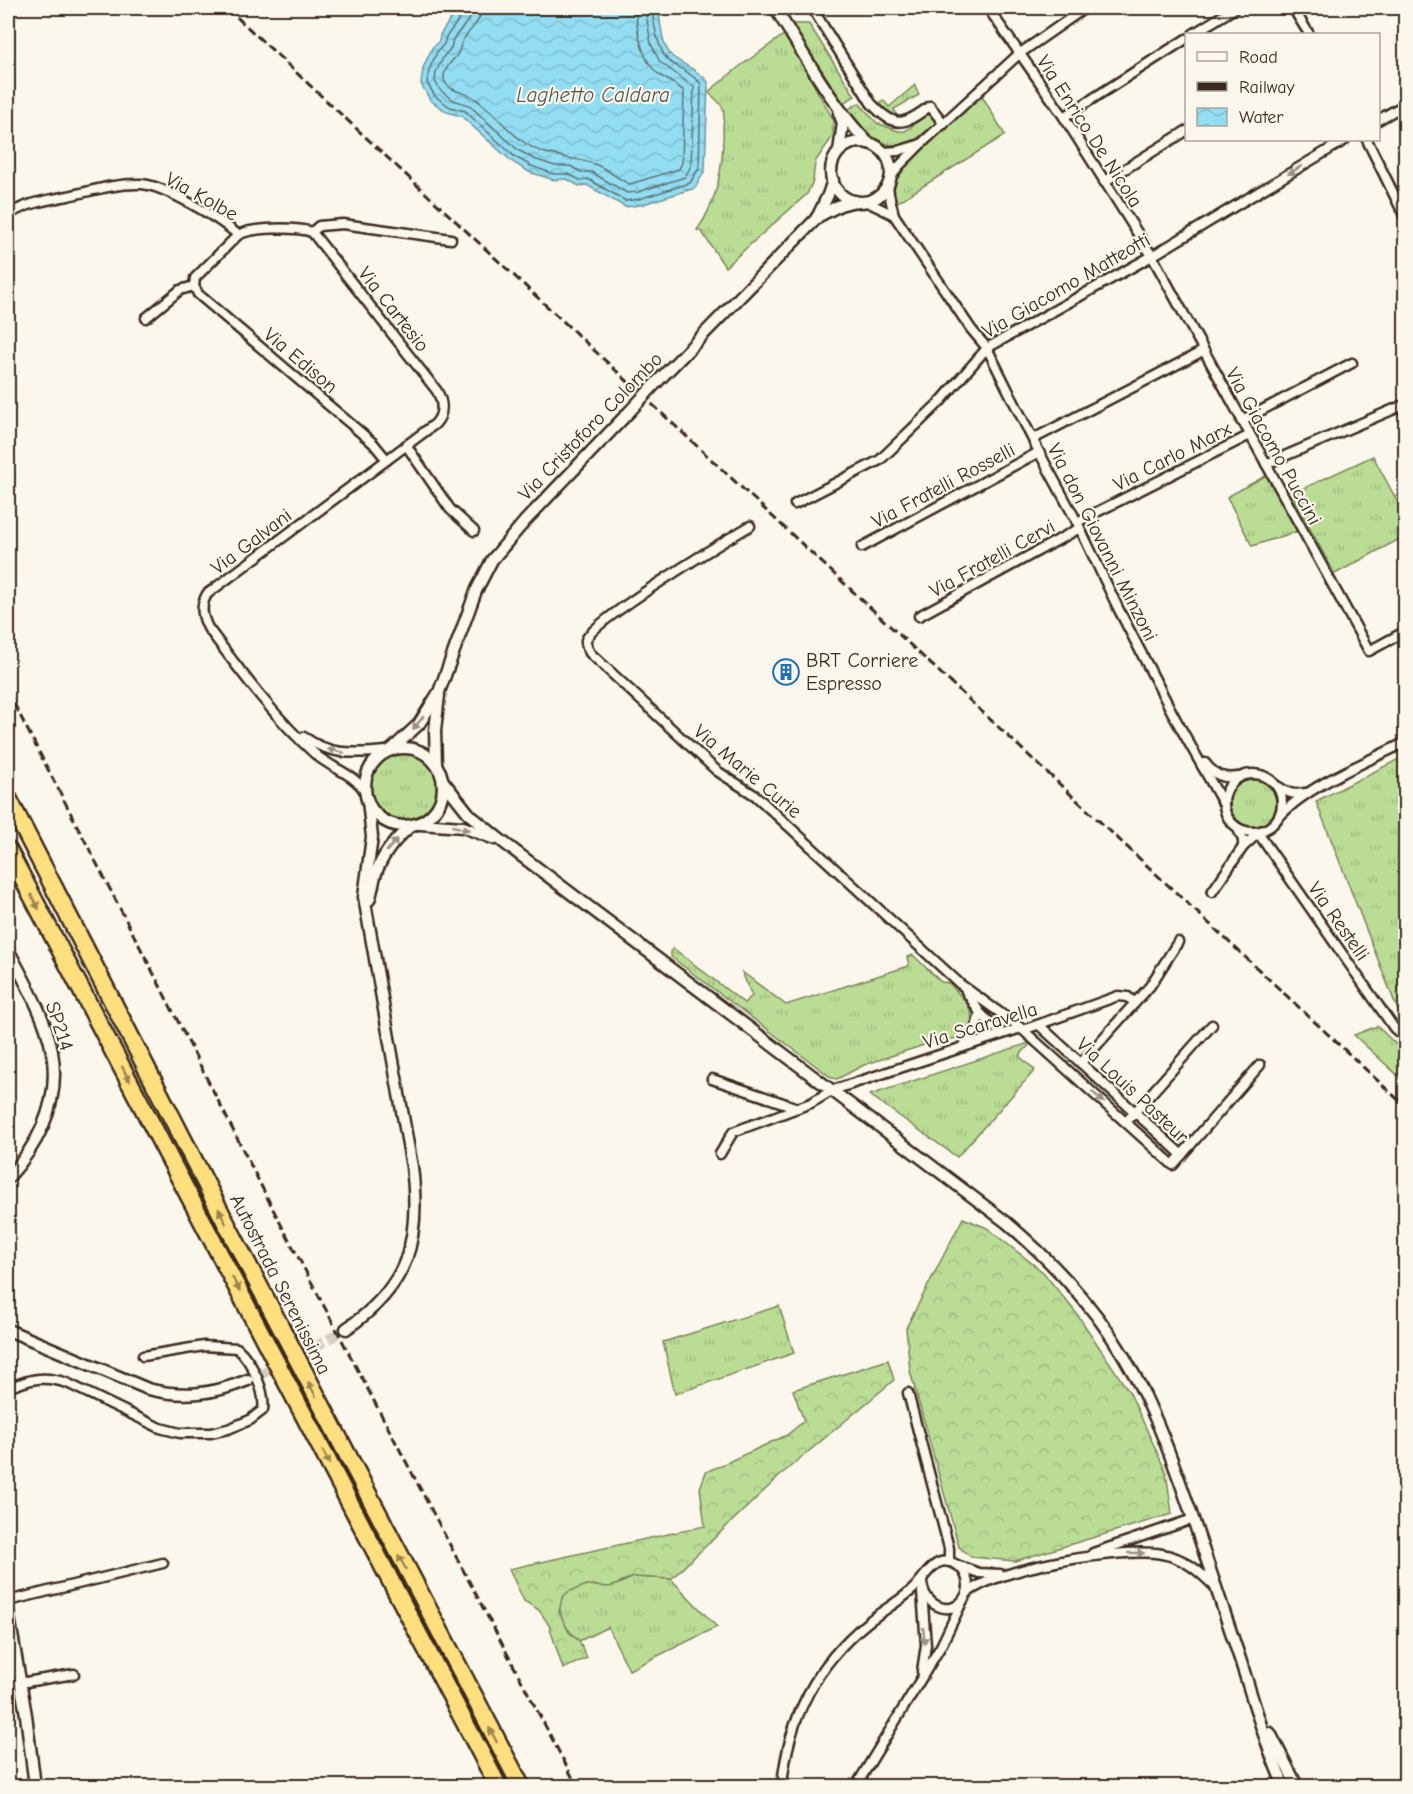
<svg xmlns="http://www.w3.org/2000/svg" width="1413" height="1794" font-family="'Comic Neue',sans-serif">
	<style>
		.grass { fill: url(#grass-tufts); stroke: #7a835a; stroke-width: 1.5 }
		.forest { fill: url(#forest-crowns); stroke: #7a835a; stroke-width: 1.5 }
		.water { fill: url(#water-waves); stroke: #6f959d; stroke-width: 1.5 }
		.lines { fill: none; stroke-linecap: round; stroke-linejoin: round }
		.shore { stroke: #5e7273; stroke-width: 1.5 }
		.tertiary-tunnel { stroke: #d5cec3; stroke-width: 10; stroke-dasharray: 10 5; stroke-linecap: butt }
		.minor-casing { stroke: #3b2a1e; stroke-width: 13 }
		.tertiary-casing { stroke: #3b2a1e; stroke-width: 15 }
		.motorway-casing { stroke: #3b2a1e; stroke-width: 21 }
		.minor { stroke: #fbf7ec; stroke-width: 8 }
		.tertiary { stroke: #fbf7ec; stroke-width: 10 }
		.motorway { stroke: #fddf80; stroke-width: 16 }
		.rail { stroke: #3b2a1e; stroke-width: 3; stroke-dasharray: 9 4.5; stroke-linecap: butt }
		.tertiary-bridge-casing { stroke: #3b2a1e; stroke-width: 15; stroke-linecap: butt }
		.tertiary-bridge { stroke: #fbf7ec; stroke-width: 10 }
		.oneway { fill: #9b9085 }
		.oneway2 { fill: #9c844f }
		.labels { text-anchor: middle; stroke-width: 4.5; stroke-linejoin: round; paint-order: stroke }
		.street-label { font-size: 20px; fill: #3b2a1e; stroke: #fbf7ec }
		.poi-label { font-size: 20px; fill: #3b2a1e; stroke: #fbf7ec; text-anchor: start }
		.water-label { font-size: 21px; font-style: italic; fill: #515753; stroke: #fbf7ec }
	</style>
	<defs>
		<pattern id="grass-tufts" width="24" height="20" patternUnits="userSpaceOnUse" patternTransform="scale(1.5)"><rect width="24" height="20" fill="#badc95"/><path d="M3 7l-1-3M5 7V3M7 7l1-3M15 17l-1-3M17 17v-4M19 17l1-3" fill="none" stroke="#a1bd80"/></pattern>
		<pattern id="forest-crowns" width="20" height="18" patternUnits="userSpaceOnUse" patternTransform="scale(1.5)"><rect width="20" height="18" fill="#badc95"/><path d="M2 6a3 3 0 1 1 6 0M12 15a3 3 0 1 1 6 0" fill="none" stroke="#a1bd80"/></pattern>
		<pattern id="water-waves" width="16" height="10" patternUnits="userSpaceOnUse" patternTransform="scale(1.5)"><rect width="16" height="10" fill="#92ddf2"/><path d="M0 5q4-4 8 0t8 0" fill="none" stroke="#7fbecf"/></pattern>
	</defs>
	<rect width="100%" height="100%" fill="#fbf7ec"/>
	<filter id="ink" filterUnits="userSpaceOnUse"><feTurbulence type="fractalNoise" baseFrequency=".0167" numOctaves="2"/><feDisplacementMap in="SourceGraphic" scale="12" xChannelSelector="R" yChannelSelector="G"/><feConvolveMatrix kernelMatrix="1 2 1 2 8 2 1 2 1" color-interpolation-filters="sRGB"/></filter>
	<g filter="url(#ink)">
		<g class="grass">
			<polygon points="792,24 809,24 855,96 843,103"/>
			<path d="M785 34 834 121 833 136 815 162 813 181 807 194 725 267 702 232 697 230C718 202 724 162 723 128 723 122 725 115 723 109 721 102 713 97 708 92L739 67Z"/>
			<polygon points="915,85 919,95 894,109 898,117 891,117 877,105 883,100 889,107"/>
			<path d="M980 92 1005 135 898 202 894 201C892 195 890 190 892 183 899 162 961 110 980 92Z"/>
			<path d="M859 103 877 123 898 131H905L929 113 936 123C929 128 922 136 914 140 885 156 863 131 847 110Z"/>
			<polygon points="1373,456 1405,516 1405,536 1335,574 1291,494"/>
			<polygon points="1267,475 1298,531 1252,546 1227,497"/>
			<circle cx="404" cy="786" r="33"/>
			<polygon points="1405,756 1405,1020 1402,1021 1316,801"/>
			<circle cx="1253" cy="803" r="23"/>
			<polygon points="673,948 744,1003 752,996 742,972 786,1005 909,966 907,957 913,955 941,982 949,983 967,1003 971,1012 972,1021 969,1028 957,1038 930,1043 864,1065 837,1079 832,1078 671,957 671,951"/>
			<polygon points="1377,1026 1405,1053 1405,1082 1354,1035"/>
			<polygon points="1032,1042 1019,1056 1035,1070 957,1157 870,1095"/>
			<polygon points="779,1306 794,1353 675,1394 663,1342"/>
			<path d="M634 1577 671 1579 717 1627 629 1670 608 1627 579 1641C558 1622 547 1593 584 1585 593 1584 603 1588 612 1586 620 1584 627 1580 634 1577Z"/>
		</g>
		<g class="forest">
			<polygon points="963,1218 987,1228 1043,1272 1077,1314 1130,1393 1166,1472 1172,1514 1015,1561 971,1557 959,1547 910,1371 906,1328"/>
			<polygon points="888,1360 894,1380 784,1472 671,1579 634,1577 622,1581 616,1585 609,1587 587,1585 568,1592 562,1598 559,1612 569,1632 579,1641 587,1658 563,1669 549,1625 539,1610 524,1601 509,1569 705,1526 700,1488 706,1472 787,1435 804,1421 793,1390"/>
		</g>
		<g class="water">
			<path d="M462 8H658C661 22 661 47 673 57 685 66 698 70 708 82L705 170 695 188 640 205 625 207 587 185 579 186 567 179 554 180 529 172 511 161 461 116 447 112 430 100 421 84 423 68 432 48 439 41 440 35 451 18Z"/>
			<path d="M1405 831V882C1398 868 1393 842 1405 831Z"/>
		</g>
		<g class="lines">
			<g class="shore">
				<path d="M465 8 464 13 446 37 444 44 437 52 429 70 427 83 435 96 450 107 465 111 514 156 531 166 554 174H568L580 180 588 179 626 201 639 199 690 183 699 168 701 84C693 74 681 69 670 62 658 53 653 21 652 8"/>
				<polyline points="473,8 471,17 453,39 451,48 444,56 436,72 435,81 440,90 453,100 469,105 518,150 534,159 555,166 570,166 581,172 591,172 627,193 638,192 685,177 691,166 694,87 660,62 651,44 645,8"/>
				<path d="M482 8C481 23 469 29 462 42 460 46 460 51 457 55 452 61 443 70 444 79 446 91 466 92 474 98 493 110 506 130 525 143 546 158 571 156 594 164 607 168 617 179 630 184L679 169 682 163 684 91C676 84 664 79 656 72 641 58 636 27 636 8"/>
			</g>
			<polyline class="tertiary-tunnel" points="248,1380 294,1359 346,1329"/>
			<g class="minor-casing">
				<g id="minor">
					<polyline points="988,8 1064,117 1152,256 1369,651 1406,631"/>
					<polyline points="1293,8 1309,34"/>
					<path d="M814 11 871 103C895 129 903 126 930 106L944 124"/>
					<polyline points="1193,34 1235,8"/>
					<polyline points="1064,117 1186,39"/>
					<polyline points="1378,120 1406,104"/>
					<polyline points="1367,140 1406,219"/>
					<polyline points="883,152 898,151 918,145"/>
					<polyline points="890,179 899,166 921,144 1019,54 1085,8"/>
					<polyline points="1104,182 1186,131"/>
					<polyline points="888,183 889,194 894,215 971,329 987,348 1039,452 1077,522 1118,608 1175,718 1224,805"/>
					<polyline points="865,201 894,215"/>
					<path d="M8 215C26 203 47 200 68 196 91 191 117 183 141 184 164 185 220 219 238 235 251 227 297 227 312 232L319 226 343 224 451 239"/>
					<path d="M312 232 437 391C443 402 444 414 435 424L207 594C200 606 202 616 208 628 241 672 274 717 315 754 332 769 354 773 366 793"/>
					<polyline points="194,286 198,294 373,443 387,460"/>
					<polyline points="146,318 180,290 194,286 195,278 238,235"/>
					<polyline points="1241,421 1352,363"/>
					<polyline points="1033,439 1203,351"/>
					<polyline points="406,445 450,509 474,531"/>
					<polyline points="1266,464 1406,404"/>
					<polyline points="795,504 880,460 941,401 987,348 1152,256 1345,140"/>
					<polyline points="1077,522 1250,435"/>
					<path d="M750 526C726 540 592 621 586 640 585 644 588 649 590 653L717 771 756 796 960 984 1021 1028"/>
					<polyline points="862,547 1039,452"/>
					<polyline points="919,616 1080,528"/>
					<path d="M304 737C333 757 354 753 387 751"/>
					<path d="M1205 763C1214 775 1223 779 1238 777"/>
					<circle cx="1253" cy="803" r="29"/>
					<path d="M1279 787C1289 794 1294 795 1306 793"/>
					<path d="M1282 814C1309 785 1369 761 1406 742"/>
					<polyline points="1238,829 1243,840 1243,847 1258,833 1394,1028 1406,1039"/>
					<polyline points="1212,892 1243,847"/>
					<polyline points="980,1013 1002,1034"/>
					<polyline points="1039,1025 1182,1155"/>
					<polyline points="1023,1030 1173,1165 1260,1065"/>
					<polyline points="963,1047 975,1031 980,1013 966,991"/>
					<polyline points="1081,1063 1150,986 1178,942"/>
					<polyline points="712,1079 798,1108"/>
					<polyline points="1126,1122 1212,1025"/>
					<polyline points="720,1154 733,1132 811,1103 833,1090 1021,1028 1023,1030 1118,996 1128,997 1135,1003"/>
					<path d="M8 1388C30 1379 43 1375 67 1383L160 1428 180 1433H211L228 1429 250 1420 263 1410C266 1391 251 1360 237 1348L204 1346 143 1356"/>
					<polyline points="908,1393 949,1548 949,1562"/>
					<polyline points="1093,1553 1193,1519"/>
					<polyline points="960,1566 979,1573 1000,1574"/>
					<polyline points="922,1592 926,1645 922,1671"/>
					<path d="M967 1593C999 1567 1121 1547 1162 1554 1185 1558 1200 1572 1215 1587"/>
					<polyline points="8,1601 163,1563"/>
					<polyline points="20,1683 74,1674"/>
					<path d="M782 1786C788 1719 815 1665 868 1622 882 1611 898 1602 912 1590 925 1579 935 1551 957 1565 966 1571 970 1583 967 1593 956 1620 922 1608 922 1580"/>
					<polyline points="856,1786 941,1646 963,1600"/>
				</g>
			</g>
			<g class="tertiary-casing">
				<g id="tertiary">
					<path d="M775 8C804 54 830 103 868 143"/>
					<polyline points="839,113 843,123 839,151"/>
					<circle cx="861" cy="172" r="30"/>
					<polyline points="817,217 840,205 855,201"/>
					<polyline points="657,382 817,218 828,195 833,180"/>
					<circle cx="404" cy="787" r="39"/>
					<polyline points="391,750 419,724 439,692 476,591 492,560 525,521 630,411"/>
					<polyline points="436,764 435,731 439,695"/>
					<path d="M443 781 470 815 503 842 1006 1222C1046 1256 1082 1293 1111 1336 1147 1389 1169 1450 1190 1510 1207 1560 1224 1611 1241 1662 1254 1703 1266 1746 1284 1786"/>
					<polyline points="420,824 463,827 495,839"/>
					<path d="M369 900C372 892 373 884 375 876 382 854 395 839 412 825"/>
					<path d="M8 949C21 975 37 1001 46 1029 66 1086 47 1135 8 1178"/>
					<path d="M346 1329C409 1286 421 1240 412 1167L364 897 372 837 368 801"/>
					<path d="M8 1330 148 1389C184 1398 214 1394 248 1380"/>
					<polyline points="8,1611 26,1715 35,1786"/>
					<polyline points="1270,1733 1297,1786"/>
				</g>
			</g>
			<g class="motorway-casing">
				<g id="motorway">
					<polyline points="8,798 224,1219 521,1786"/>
					<polyline points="8,850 498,1786"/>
				</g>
			</g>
			<use href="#minor" class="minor"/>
			<use href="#tertiary" class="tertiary"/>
			<use href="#motorway" class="motorway"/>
			<g class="rail">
				<polyline points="227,8 1406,1107"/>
				<polyline points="8,692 158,982 276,1215 577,1786"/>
			</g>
			<g class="tertiary-bridge-casing">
				<polyline id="tertiary-bridge" points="630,411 657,382"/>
			</g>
			<use href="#tertiary-bridge" class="tertiary-bridge"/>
		</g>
		<defs><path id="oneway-solid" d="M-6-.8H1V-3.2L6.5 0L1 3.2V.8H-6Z" transform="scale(1.5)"/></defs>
		<g class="oneway">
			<use href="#oneway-solid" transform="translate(1295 170) rotate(149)"/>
			<use href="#oneway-solid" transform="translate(418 723) rotate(129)"/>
			<use href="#oneway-solid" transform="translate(336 751) rotate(-168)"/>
			<use href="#oneway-solid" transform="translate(461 828) rotate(13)"/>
			<use href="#oneway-solid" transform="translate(392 845) rotate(-49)"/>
			<use href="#oneway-solid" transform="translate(1098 1097) rotate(42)"/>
			<use href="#oneway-solid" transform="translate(1136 1553) rotate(1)"/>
			<use href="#oneway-solid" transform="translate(924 1636) rotate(84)"/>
		</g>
		<g class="oneway2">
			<use href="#oneway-solid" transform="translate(35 902) rotate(62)"/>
			<use href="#oneway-solid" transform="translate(126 1074) rotate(62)"/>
			<use href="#oneway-solid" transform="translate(222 1216) rotate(-117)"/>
			<use href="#oneway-solid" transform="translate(236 1284) rotate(62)"/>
			<use href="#oneway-solid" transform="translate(312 1389) rotate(-118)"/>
			<use href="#oneway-solid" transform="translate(326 1457) rotate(62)"/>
			<use href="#oneway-solid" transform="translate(402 1562) rotate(-118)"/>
			<use href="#oneway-solid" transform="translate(493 1735) rotate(-118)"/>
		</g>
	</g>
	<defs>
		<g id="building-ring" transform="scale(1.35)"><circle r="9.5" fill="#fbf7ec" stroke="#1f6fb2" stroke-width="1.5"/><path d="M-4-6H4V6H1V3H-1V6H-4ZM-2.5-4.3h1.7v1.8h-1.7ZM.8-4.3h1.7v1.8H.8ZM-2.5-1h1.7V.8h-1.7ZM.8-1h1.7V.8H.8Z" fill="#1f6fb2"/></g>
	</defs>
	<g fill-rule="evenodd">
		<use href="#building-ring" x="786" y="672"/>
	</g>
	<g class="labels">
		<g class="street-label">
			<text transform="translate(1090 131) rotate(57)" y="7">Via Enrico De Nicola</text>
			<text transform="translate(202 196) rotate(29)" y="7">Via Kolbe</text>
			<text transform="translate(1066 285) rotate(-30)" y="7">Via Giacomo Matteotti</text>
			<text transform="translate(394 309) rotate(52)" y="7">Via Cartesio</text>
			<text transform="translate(301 360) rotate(40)" y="7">Via Edison</text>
			<text transform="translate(590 426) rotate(-46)" y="7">Via Cristoforo Colombo</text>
			<text transform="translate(1274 446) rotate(61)" y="7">Via Giacomo Puccini</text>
			<text transform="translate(1172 456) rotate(-27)" y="7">Via Carlo Marx</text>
			<text transform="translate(943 485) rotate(-28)" y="7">Via Fratelli Rosselli</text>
			<text transform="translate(251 541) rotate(-37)" y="7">Via Galvani</text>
			<text transform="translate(1103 542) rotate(63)" y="7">Via don Giovanni Minzoni</text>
			<text transform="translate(992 558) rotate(-29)" y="7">Via Fratelli Cervi</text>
			<text transform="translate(748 771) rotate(40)" y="7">Via Marie Curie</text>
			<text transform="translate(1339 921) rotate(55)" y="7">Via Restelli</text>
			<text transform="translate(980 1025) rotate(-17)" y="7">Via Scaravella</text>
			<text transform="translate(60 1026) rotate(72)" y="7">SP214</text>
			<text transform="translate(1133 1090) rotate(43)" y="7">Via Louis Pasteur</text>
			<text transform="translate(281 1284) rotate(63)" y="7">Autostrada Serenissima</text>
		</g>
		<g class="poi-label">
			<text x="806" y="667">BRT Corriere<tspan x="806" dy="23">Espresso</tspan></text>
		</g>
		<g class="water-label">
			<text x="593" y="102">Laghetto Caldara</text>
		</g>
	</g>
	<rect width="1413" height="1794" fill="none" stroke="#fbf7ec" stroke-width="30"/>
	<rect x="15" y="15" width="1383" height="1764" fill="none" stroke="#3b2a1e" stroke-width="2" filter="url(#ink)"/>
	<rect x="1185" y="33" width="195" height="108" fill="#fbf7ec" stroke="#aea59a" stroke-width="1.5"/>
	<rect x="1197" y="52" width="30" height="9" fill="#fbf7ec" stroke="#aea59a" stroke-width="1.5"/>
	<text x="1239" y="63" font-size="18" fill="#3b2a1e">Road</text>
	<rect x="1197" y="82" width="30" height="9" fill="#3b2a1e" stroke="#aea59a" stroke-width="1.5"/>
	<text x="1239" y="93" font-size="18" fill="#3b2a1e">Railway</text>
	<rect x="1197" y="108" width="30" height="18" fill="url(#water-waves)" stroke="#aea59a" stroke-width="1.5"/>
	<text x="1239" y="123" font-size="18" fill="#3b2a1e">Water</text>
</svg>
